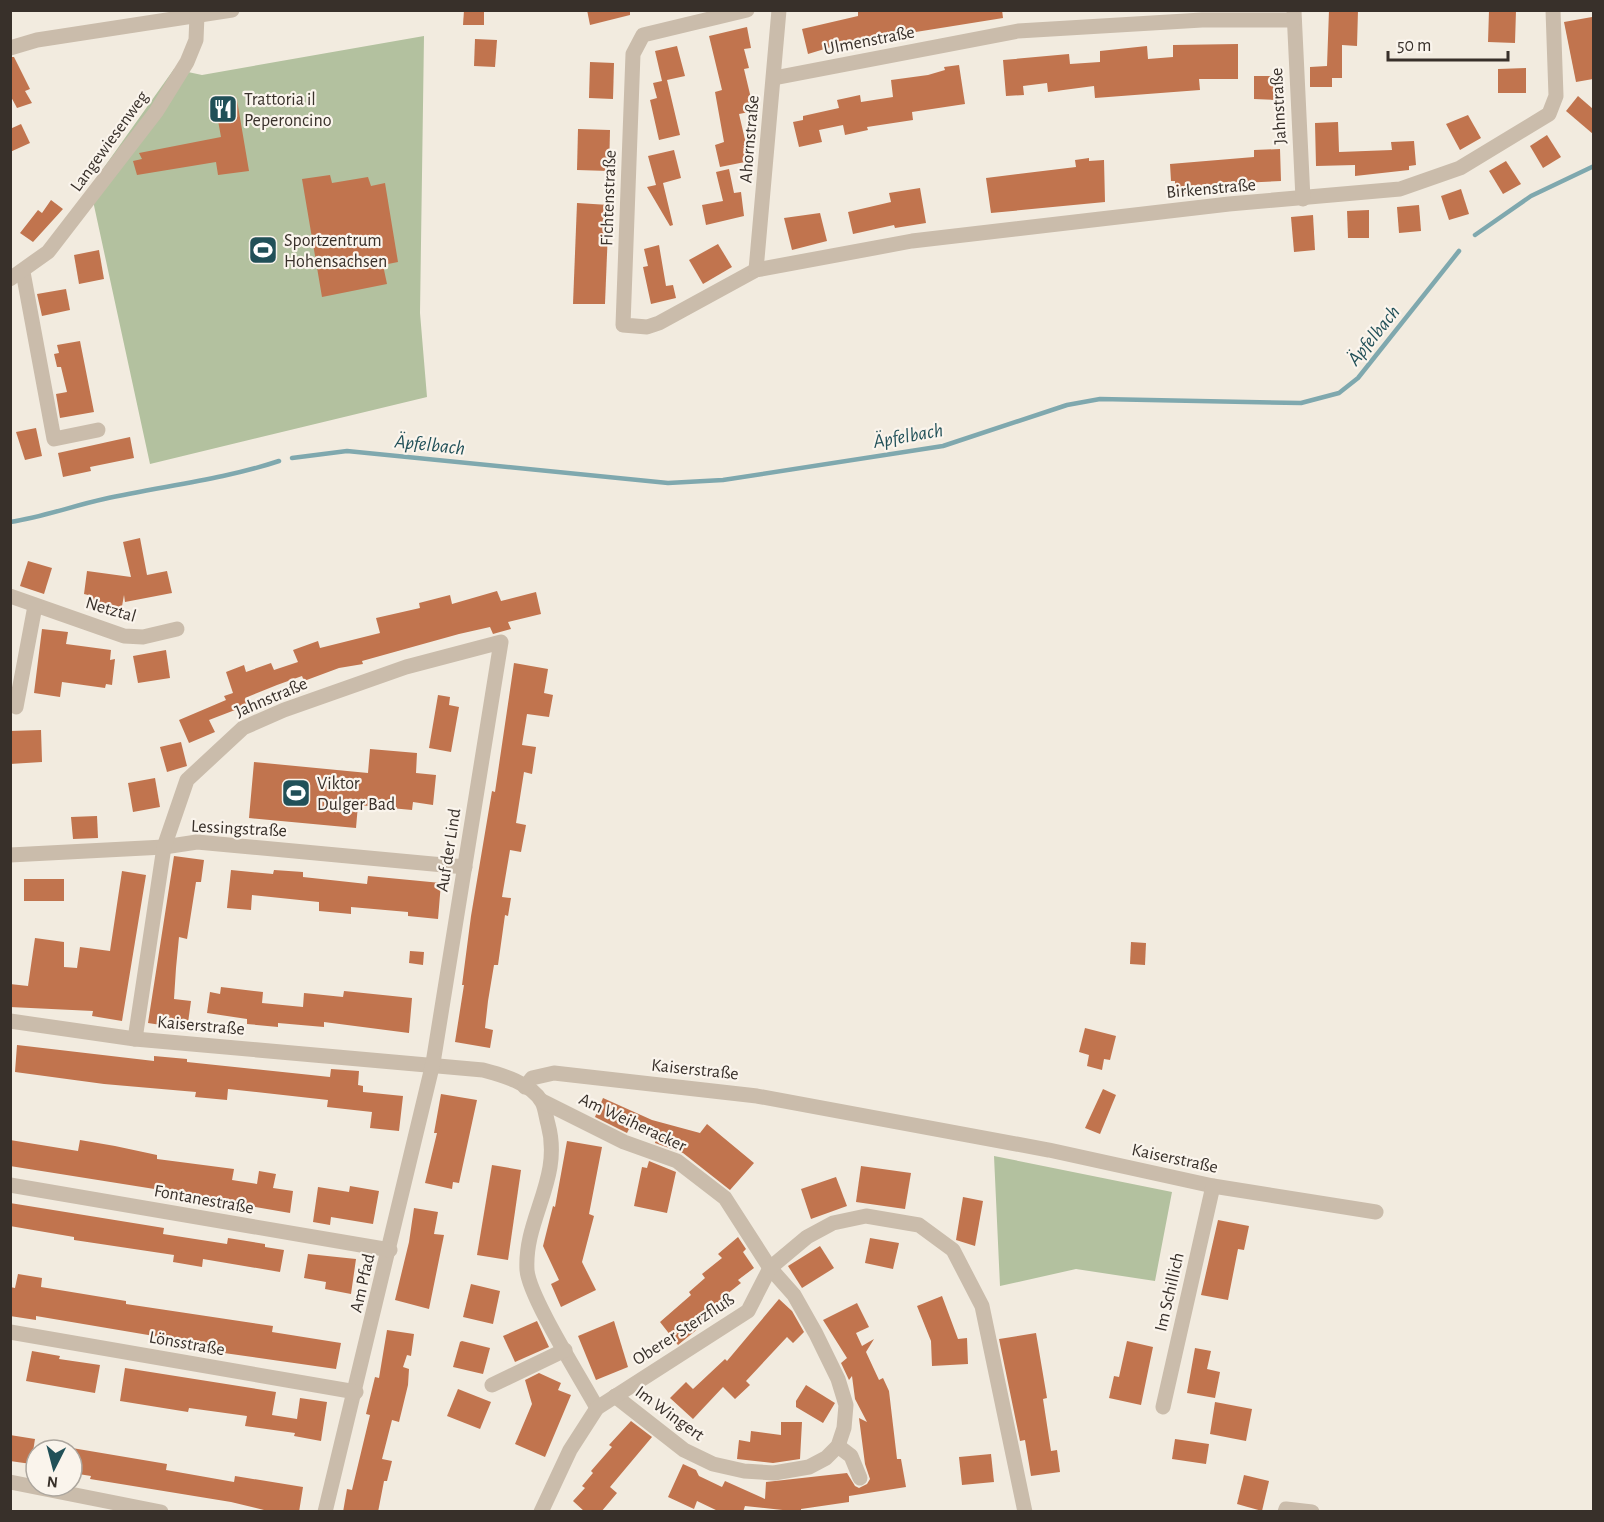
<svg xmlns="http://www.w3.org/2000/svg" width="1604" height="1522" font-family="'Alegreya Sans',sans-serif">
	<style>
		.green { fill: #b3c19f }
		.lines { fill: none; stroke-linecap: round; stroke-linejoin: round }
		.stream { stroke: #7fa8ae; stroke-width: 4.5 }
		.building { fill: #c1744e }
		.minor { stroke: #cabcab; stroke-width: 15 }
		.labels { text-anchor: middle; stroke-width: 4.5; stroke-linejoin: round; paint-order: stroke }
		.street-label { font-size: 18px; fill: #38302a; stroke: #faf4ec }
		.poi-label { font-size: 18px; fill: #38302a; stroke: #faf4ec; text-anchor: start }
		.water-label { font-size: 20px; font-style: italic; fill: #215058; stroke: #faf4ec }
	</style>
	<rect width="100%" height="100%" fill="#f2ebdf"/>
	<g class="green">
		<polygon points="424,36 420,313 427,397 150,464 90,187 174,69 202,75"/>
		<polygon points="994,1156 1172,1192 1155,1281 1076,1269 1000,1286"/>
	</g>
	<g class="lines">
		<g class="stream">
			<polyline points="1475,235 1531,196 1594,166"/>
			<polyline points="292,458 347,451 668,483 723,480 943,446 1067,405 1100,399 1301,403 1339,393 1358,378 1459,251"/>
			<path d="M10 522C43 517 72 506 104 499 162 486 222 480 279 461"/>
		</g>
	</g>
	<g class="building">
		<polygon points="464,10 484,10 484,25 463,25"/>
		<polygon points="587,10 630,10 630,15 590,25"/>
		<polygon points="867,10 1002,10 1003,18 841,44 808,54 802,29 858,16 858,12"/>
		<polygon points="1329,10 1358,10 1357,46 1342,45 1342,78 1332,78 1332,87 1310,87 1310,67 1327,66"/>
		<polygon points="1489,10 1516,10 1515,43 1488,42"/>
		<polygon points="1592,17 1593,79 1576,82 1564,22"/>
		<polygon points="747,27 751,48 744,49 749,68 744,69 754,111 739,114 750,161 720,167 715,145 724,142 715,92 722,90 709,36"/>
		<polygon points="475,39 497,40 495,67 474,66"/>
		<polygon points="1238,44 1238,79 1199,79 1200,90 1095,98 1094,86 1048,92 1047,83 1023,86 1024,95 1006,96 1003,60 1069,54 1070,64 1100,62 1100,51 1147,46 1148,59 1173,57 1173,45"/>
		<polygon points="677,46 685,76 667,80 680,135 659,140 650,100 657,98 653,83 662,81 655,51"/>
		<polygon points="10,57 14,57 30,89 25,91 32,103 17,108 10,95"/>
		<polygon points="590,62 614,63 613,99 589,98"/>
		<polygon points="959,65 965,104 912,112 913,120 867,127 868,130 845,135 843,125 819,130 822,142 799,147 793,122 803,120 803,116 839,108 837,100 860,95 861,102 893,97 891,80 928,75 945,70 944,67"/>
		<polygon points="1526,68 1526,93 1498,93 1498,69"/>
		<polygon points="1254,76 1277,76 1276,100 1254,99"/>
		<polygon points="1578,96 1593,109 1593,134 1566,111"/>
		<polygon points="237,100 249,171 218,175 216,162 137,175 133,161 142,159 139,153 221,137 215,104"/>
		<polygon points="1468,115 1481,138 1460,150 1446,124"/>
		<polygon points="1338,122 1339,152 1392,150 1391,142 1414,141 1416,165 1409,166 1409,170 1355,176 1355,165 1316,166 1315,123"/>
		<polygon points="21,124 30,143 10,152 10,129"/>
		<polygon points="578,129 610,130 609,171 577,170"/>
		<polygon points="1547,135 1561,157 1543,168 1530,146"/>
		<polygon points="1280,149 1281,181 1240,183 1240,186 1199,190 1199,194 1175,194 1175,181 1171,181 1170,164 1254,157 1254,150"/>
		<polygon points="674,150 681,178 663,183 673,225 670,226 647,187 656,185 648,156"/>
		<polygon points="1089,158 1089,161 1104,160 1105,202 991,213 986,178 1076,167 1075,160"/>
		<polygon points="1506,161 1521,184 1503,194 1489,171"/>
		<polygon points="729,169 734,193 741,192 744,216 706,225 702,205 723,201 716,172"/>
		<polygon points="330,175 332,183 368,177 371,186 385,183 398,262 383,265 387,284 322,297 302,179"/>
		<polygon points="920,188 926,223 895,228 894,225 853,234 848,212 891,202 889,193"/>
		<polygon points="1461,189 1469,214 1449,220 1441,196"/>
		<polygon points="51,200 63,209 33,242 20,233 38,210 42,213"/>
		<polygon points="577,203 609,205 605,304 573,304"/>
		<polygon points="1419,205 1421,231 1399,233 1397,207"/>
		<polygon points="1369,210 1369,238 1348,238 1347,211"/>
		<polygon points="820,213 827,241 792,250 784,218"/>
		<polygon points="1313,215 1315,250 1294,252 1291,217"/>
		<polygon points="718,244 732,267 703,284 689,260"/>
		<polygon points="659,245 666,286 673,285 676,298 651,304 643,267 648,266 644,249"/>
		<polygon points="99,250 104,279 79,284 74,255"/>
		<polygon points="66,289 70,310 42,316 37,294"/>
		<polygon points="80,341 94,412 60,418 56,394 67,392 61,367 57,367 54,354 59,353 57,345"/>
		<polygon points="36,428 42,456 25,460 16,432"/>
		<polygon points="130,437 134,458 90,467 91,471 63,477 58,453"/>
		<polygon points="140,538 147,575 167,571 172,593 125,602 124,595 121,612 87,608 88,595 84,594 87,571 131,577 123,542"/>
		<polygon points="28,561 52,568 44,594 20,586"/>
		<polygon points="497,591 501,601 536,592 541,614 508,622 511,629 500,632 493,634 490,627 459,634 362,661 363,664 339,668 304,681 302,676 277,685 245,698 248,705 209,720 215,732 189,743 179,720 226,700 224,696 233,693 226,672 244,665 246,672 271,663 274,670 298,662 293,650 318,641 320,648 380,633 376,618 420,608 419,603 450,595 452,604"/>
		<polygon points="42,629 68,632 66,644 111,650 110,660 115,659 112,685 106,684 105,688 62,682 60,697 34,693"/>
		<polygon points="166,650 170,678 138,683 133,656"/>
		<polygon points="514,663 548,669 544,693 553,695 549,717 527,714 522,745 536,747 532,774 524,772 516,823 526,825 521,852 510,850 502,897 511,898 508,916 505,915 498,965 494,965 488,1001 485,1028 493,1030 490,1048 455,1042 464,985 462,985 471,916 492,791 495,792"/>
		<polygon points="438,695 450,697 449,705 459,707 451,752 429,748"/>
		<polygon points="41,730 42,762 10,764 10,731"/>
		<polygon points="181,742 187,766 167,772 160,747"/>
		<polygon points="370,749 417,753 416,773 436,775 433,805 413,802 412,810 358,805 356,828 249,818 254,762 368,773"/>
		<polygon points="155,778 160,807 133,812 128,783"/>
		<polygon points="97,816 98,838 73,839 71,817"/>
		<polygon points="174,856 204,860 201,882 196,882 187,939 179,937 176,968 174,999 191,1001 188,1023 161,1020 161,1025 148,1023"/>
		<polygon points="231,870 273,874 274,870 303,872 303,877 367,884 368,876 441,883 438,919 408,916 408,912 351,907 351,914 319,911 319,902 252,895 251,910 227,908"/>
		<polygon points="122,871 146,875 122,1021 92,1016 93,1011 10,1007 10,984 28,986 35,938 64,942 64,967 77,968 80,947 110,951"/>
		<rect x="24" y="879" width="40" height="22"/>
		<polygon points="1131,942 1146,943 1145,965 1130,964"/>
		<polygon points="410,951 424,952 423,965 409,963"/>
		<polygon points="221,987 263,992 262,1003 303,1007 304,993 343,997 344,991 412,998 409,1033 324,1022 324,1027 278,1023 278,1027 247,1024 247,1019 207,1013 210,992 220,994"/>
		<polygon points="1085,1028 1116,1036 1110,1060 1104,1059 1102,1070 1087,1066 1089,1055 1079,1052"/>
		<polygon points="17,1045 154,1061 154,1056 187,1059 187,1062 330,1077 331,1069 359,1071 358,1085 363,1086 363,1092 403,1096 399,1131 370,1128 372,1112 327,1107 328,1100 228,1089 227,1100 195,1097 196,1092 104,1084 15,1072"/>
		<polygon points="1103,1089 1116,1095 1100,1134 1085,1128"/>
		<polygon points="441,1094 477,1100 459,1183 453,1182 452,1189 425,1183 437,1133 434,1133"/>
		<polygon points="603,1098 652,1120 700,1133 707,1124 754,1163 730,1190 683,1153 655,1143 656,1137 629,1129 627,1133 595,1117"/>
		<polygon points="10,1140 78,1151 80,1140 115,1146 157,1155 157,1159 234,1169 232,1180 257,1184 259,1171 276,1174 273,1188 293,1191 290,1213 243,1205 242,1212 209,1207 211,1198 10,1166"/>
		<polygon points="567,1141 602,1147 589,1214 594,1216 582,1262 596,1290 561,1307 551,1284 559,1280 543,1246 553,1206 555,1207"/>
		<polygon points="649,1161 676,1172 667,1213 634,1206 642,1167 647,1168"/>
		<polygon points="492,1165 521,1170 508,1260 477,1255"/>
		<polygon points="861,1166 911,1173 905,1209 856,1202"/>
		<polygon points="836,1177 847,1206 811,1219 801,1189"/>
		<polygon points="350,1186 379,1191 373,1224 331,1217 330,1225 313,1222 318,1187 349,1192"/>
		<polygon points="963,1197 983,1201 975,1246 956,1240"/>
		<polygon points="10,1203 164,1228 163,1234 227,1244 228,1238 265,1244 265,1247 284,1250 280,1272 203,1259 202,1267 173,1262 174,1255 74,1240 74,1237 10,1226"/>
		<polygon points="414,1208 438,1212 434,1234 444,1235 429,1309 395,1300 409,1242"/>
		<polygon points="1218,1220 1249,1226 1244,1250 1238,1249 1228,1300 1201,1295"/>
		<polygon points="738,1237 746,1249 743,1252 754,1268 738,1280 741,1283 722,1298 725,1301 709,1315 711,1318 678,1345 660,1322 691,1295 689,1292 705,1278 702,1274 722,1258 718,1254"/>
		<polygon points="870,1238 899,1243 893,1269 865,1263"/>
		<polygon points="820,1246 834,1268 802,1288 788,1266"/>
		<polygon points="308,1254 356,1259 351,1294 325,1289 326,1282 304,1278"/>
		<polygon points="18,1274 42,1278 41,1287 126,1301 126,1304 273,1326 272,1332 341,1343 336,1369 224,1353 225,1348 36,1316 36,1320 10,1316 10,1287 15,1288"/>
		<polygon points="471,1284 500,1291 493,1324 463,1317"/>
		<polygon points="942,1296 958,1339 967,1338 968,1364 932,1366 931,1341 917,1306"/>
		<polygon points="779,1299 792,1311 804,1332 793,1343 787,1337 746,1381 750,1385 735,1399 723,1387 693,1419 670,1398 686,1382 693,1389 725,1359 727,1361"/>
		<polygon points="857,1303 869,1327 856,1333 862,1346 874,1339 866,1352 879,1380 883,1378 889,1391 897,1459 901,1459 906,1487 849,1496 849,1502 801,1509 801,1512 745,1506 743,1512 720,1512 697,1501 694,1509 668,1497 683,1464 696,1470 699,1476 722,1487 725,1481 765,1499 766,1482 847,1473 855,1486 859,1488 867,1484 870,1479 865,1464 859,1418 867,1422 855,1399 852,1376 849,1380 841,1363 847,1358 823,1320"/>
		<polygon points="537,1321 549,1347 515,1362 503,1336"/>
		<polygon points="614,1321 628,1367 596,1380 578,1336"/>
		<polygon points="387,1330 414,1334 411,1356 407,1355 403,1367 409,1369 408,1385 399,1422 392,1420 382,1459 392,1461 387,1481 384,1481 378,1512 343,1512 347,1489 352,1490 370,1415 366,1414 375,1377 379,1378"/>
		<polygon points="1036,1333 1047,1398 1043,1399 1051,1451 1057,1450 1060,1472 1031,1476 1025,1440 1020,1441 999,1339"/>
		<polygon points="462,1341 490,1348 483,1374 453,1367 460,1342"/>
		<polygon points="1127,1341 1153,1347 1141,1405 1109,1398 1114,1376 1119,1377"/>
		<polygon points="1195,1348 1211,1351 1207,1369 1220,1372 1215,1398 1187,1393"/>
		<polygon points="32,1351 60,1356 59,1359 100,1365 95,1393 26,1381"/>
		<polygon points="125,1368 276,1392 272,1415 297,1419 300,1398 327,1402 321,1441 294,1436 295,1433 245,1426 247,1416 189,1408 188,1412 120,1401"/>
		<polygon points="539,1373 561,1383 558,1390 571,1395 545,1457 515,1444 532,1404 525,1380"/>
		<polygon points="806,1385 835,1403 823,1423 796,1407 796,1401"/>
		<polygon points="458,1389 491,1402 480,1429 447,1416"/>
		<polygon points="1215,1402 1252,1409 1246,1441 1210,1434"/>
		<polygon points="631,1421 652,1437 610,1487 617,1493 601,1512 585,1512 573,1501 585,1488 582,1486 593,1473 591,1471 612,1447 609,1445"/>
		<polygon points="781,1422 802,1422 800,1459 773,1463 737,1459 739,1440 750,1442 751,1431 781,1435"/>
		<polygon points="10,1435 35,1439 31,1464 10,1461"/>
		<polygon points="1175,1439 1209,1444 1206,1464 1172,1459"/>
		<polygon points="72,1448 167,1464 166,1470 234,1482 235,1476 303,1487 299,1512 272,1512 231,1502 90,1479 91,1476 72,1473"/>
		<polygon points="991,1454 994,1482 962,1485 959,1457"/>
		<polygon points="1244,1475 1269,1481 1262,1511 1237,1504"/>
	</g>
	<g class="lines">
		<g class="minor">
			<polyline points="747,10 643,35 633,54 623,325 647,327 659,323 756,270 912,241 1229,204 1400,189 1460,168 1549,114 1556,96 1553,10"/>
			<polyline points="1294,11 1303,199"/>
			<polyline points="10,48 37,40 232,10"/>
			<polyline points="774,78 1018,31 1202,20 1294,20"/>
			<polyline points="756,270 779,10"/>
			<polyline points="23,272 54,439 98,430"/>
			<polyline points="10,279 48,252 156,112 187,62 196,40 197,15"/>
			<polyline points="10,596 124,636 143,637 177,629"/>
			<polyline points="16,707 35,606"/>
			<polyline points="10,855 164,847 197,842 465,867"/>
			<path d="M10 1021 135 1039 483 1070C502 1075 531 1083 542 1102 545 1107 546 1117 548 1124 563 1179 524 1218 527 1270 529 1297 582 1380 597 1408"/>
			<polyline points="135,1039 164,847 187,780 243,728 284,710 406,667 501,642 433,1063 325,1512"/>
			<polyline points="525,1087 532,1078 554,1073 757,1096 1049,1150 1213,1186 1376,1212"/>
			<polyline points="542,1101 624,1142 677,1161 725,1198 770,1268 794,1295 816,1334 838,1379 846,1405 844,1428 838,1446 826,1458 809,1467 774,1473 744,1471 713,1464 684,1450 615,1396"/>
			<polyline points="10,1185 390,1250"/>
			<polyline points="10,1332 356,1392"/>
			<polyline points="492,1385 565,1350"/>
			<polyline points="1163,1407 1213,1186"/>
			<polyline points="838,1446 851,1456 860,1478"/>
			<polyline points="10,1482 161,1512"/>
			<polyline points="541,1512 570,1450 597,1408 748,1311 770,1268 807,1237 833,1223 866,1216 919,1225 953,1250 982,1306 1025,1512"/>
			<polyline points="1285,1512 1286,1509 1312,1512"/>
		</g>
	</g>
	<defs>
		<g id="restaurant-square" transform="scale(1.5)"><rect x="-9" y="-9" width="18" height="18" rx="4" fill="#215058" stroke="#faf4ec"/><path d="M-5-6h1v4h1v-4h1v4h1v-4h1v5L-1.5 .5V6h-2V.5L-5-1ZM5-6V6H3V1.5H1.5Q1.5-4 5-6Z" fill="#fff"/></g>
		<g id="stadium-square" transform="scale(1.5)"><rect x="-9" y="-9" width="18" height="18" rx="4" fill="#215058" stroke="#faf4ec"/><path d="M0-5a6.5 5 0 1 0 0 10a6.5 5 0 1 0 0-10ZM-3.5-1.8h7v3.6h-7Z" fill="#fff"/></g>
	</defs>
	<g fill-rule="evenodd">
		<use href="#restaurant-square" x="223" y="109"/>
		<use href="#stadium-square" x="263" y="250"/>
		<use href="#stadium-square" x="296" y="793"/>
	</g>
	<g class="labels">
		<g class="street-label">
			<text transform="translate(869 40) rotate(-11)" y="6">Ulmenstraße</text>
			<text transform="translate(1278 106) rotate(-93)" y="6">Jahnstraße</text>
			<text transform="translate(749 139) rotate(-85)" y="6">Ahornstraße</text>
			<text transform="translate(109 141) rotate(-54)" y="6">Langewiesenweg</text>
			<text transform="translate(1211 188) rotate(-5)" y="6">Birkenstraße</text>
			<text transform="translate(608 198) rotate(-88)" y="6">Fichtenstraße</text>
			<text transform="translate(111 609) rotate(16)" y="6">Netztal</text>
			<text transform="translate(271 697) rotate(-23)" y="6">Jahnstraße</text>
			<text transform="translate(239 828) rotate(3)" y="6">Lessingstraße</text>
			<text transform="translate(448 850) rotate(-81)" y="6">Auf der Lind</text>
			<text transform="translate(201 1025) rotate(5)" y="6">Kaiserstraße</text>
			<text transform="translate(695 1069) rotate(6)" y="6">Kaiserstraße</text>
			<text transform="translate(633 1122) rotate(25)" y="6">Am Weiheracker</text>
			<text transform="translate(1175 1158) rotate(12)" y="6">Kaiserstraße</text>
			<text transform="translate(204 1199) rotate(10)" y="6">Fontanestraße</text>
			<text transform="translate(362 1283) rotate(-77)" y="6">Am Pfad</text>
			<text transform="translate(1169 1292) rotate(-77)" y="6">Im Schillich</text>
			<text transform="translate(683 1329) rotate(-33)" y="6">Oberer Sterzfluß</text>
			<text transform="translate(187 1343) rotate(10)" y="6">Lönsstraße</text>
			<text transform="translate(670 1413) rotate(36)" y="6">Im Wingert</text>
		</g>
		<g class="poi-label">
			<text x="244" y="105">Trattoria il<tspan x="244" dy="21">Peperoncino</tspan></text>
			<text x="284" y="246">Sportzentrum<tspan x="284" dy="21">Hohensachsen</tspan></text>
			<text x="317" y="789">Viktor<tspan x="317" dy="21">Dulger Bad</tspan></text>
		</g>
		<g class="water-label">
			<text transform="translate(1373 335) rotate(-51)" y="7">Äpfelbach</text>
			<text transform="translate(908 435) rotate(-10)" y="7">Äpfelbach</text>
			<text transform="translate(430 444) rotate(6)" y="7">Äpfelbach</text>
		</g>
	</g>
	<rect width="1604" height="1522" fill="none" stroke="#38302a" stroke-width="24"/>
	<g transform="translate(54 1468) rotate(186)"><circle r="28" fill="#faf4ec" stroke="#aca69e" stroke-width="1.5"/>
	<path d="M0-4.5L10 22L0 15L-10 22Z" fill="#215058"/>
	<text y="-9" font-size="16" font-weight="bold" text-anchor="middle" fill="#38302a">N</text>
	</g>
	<path d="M1388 51v9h120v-9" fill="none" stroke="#38302a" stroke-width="3"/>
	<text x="1397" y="51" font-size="18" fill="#38302a" stroke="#faf4ec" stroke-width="4.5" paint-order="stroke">50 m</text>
</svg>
